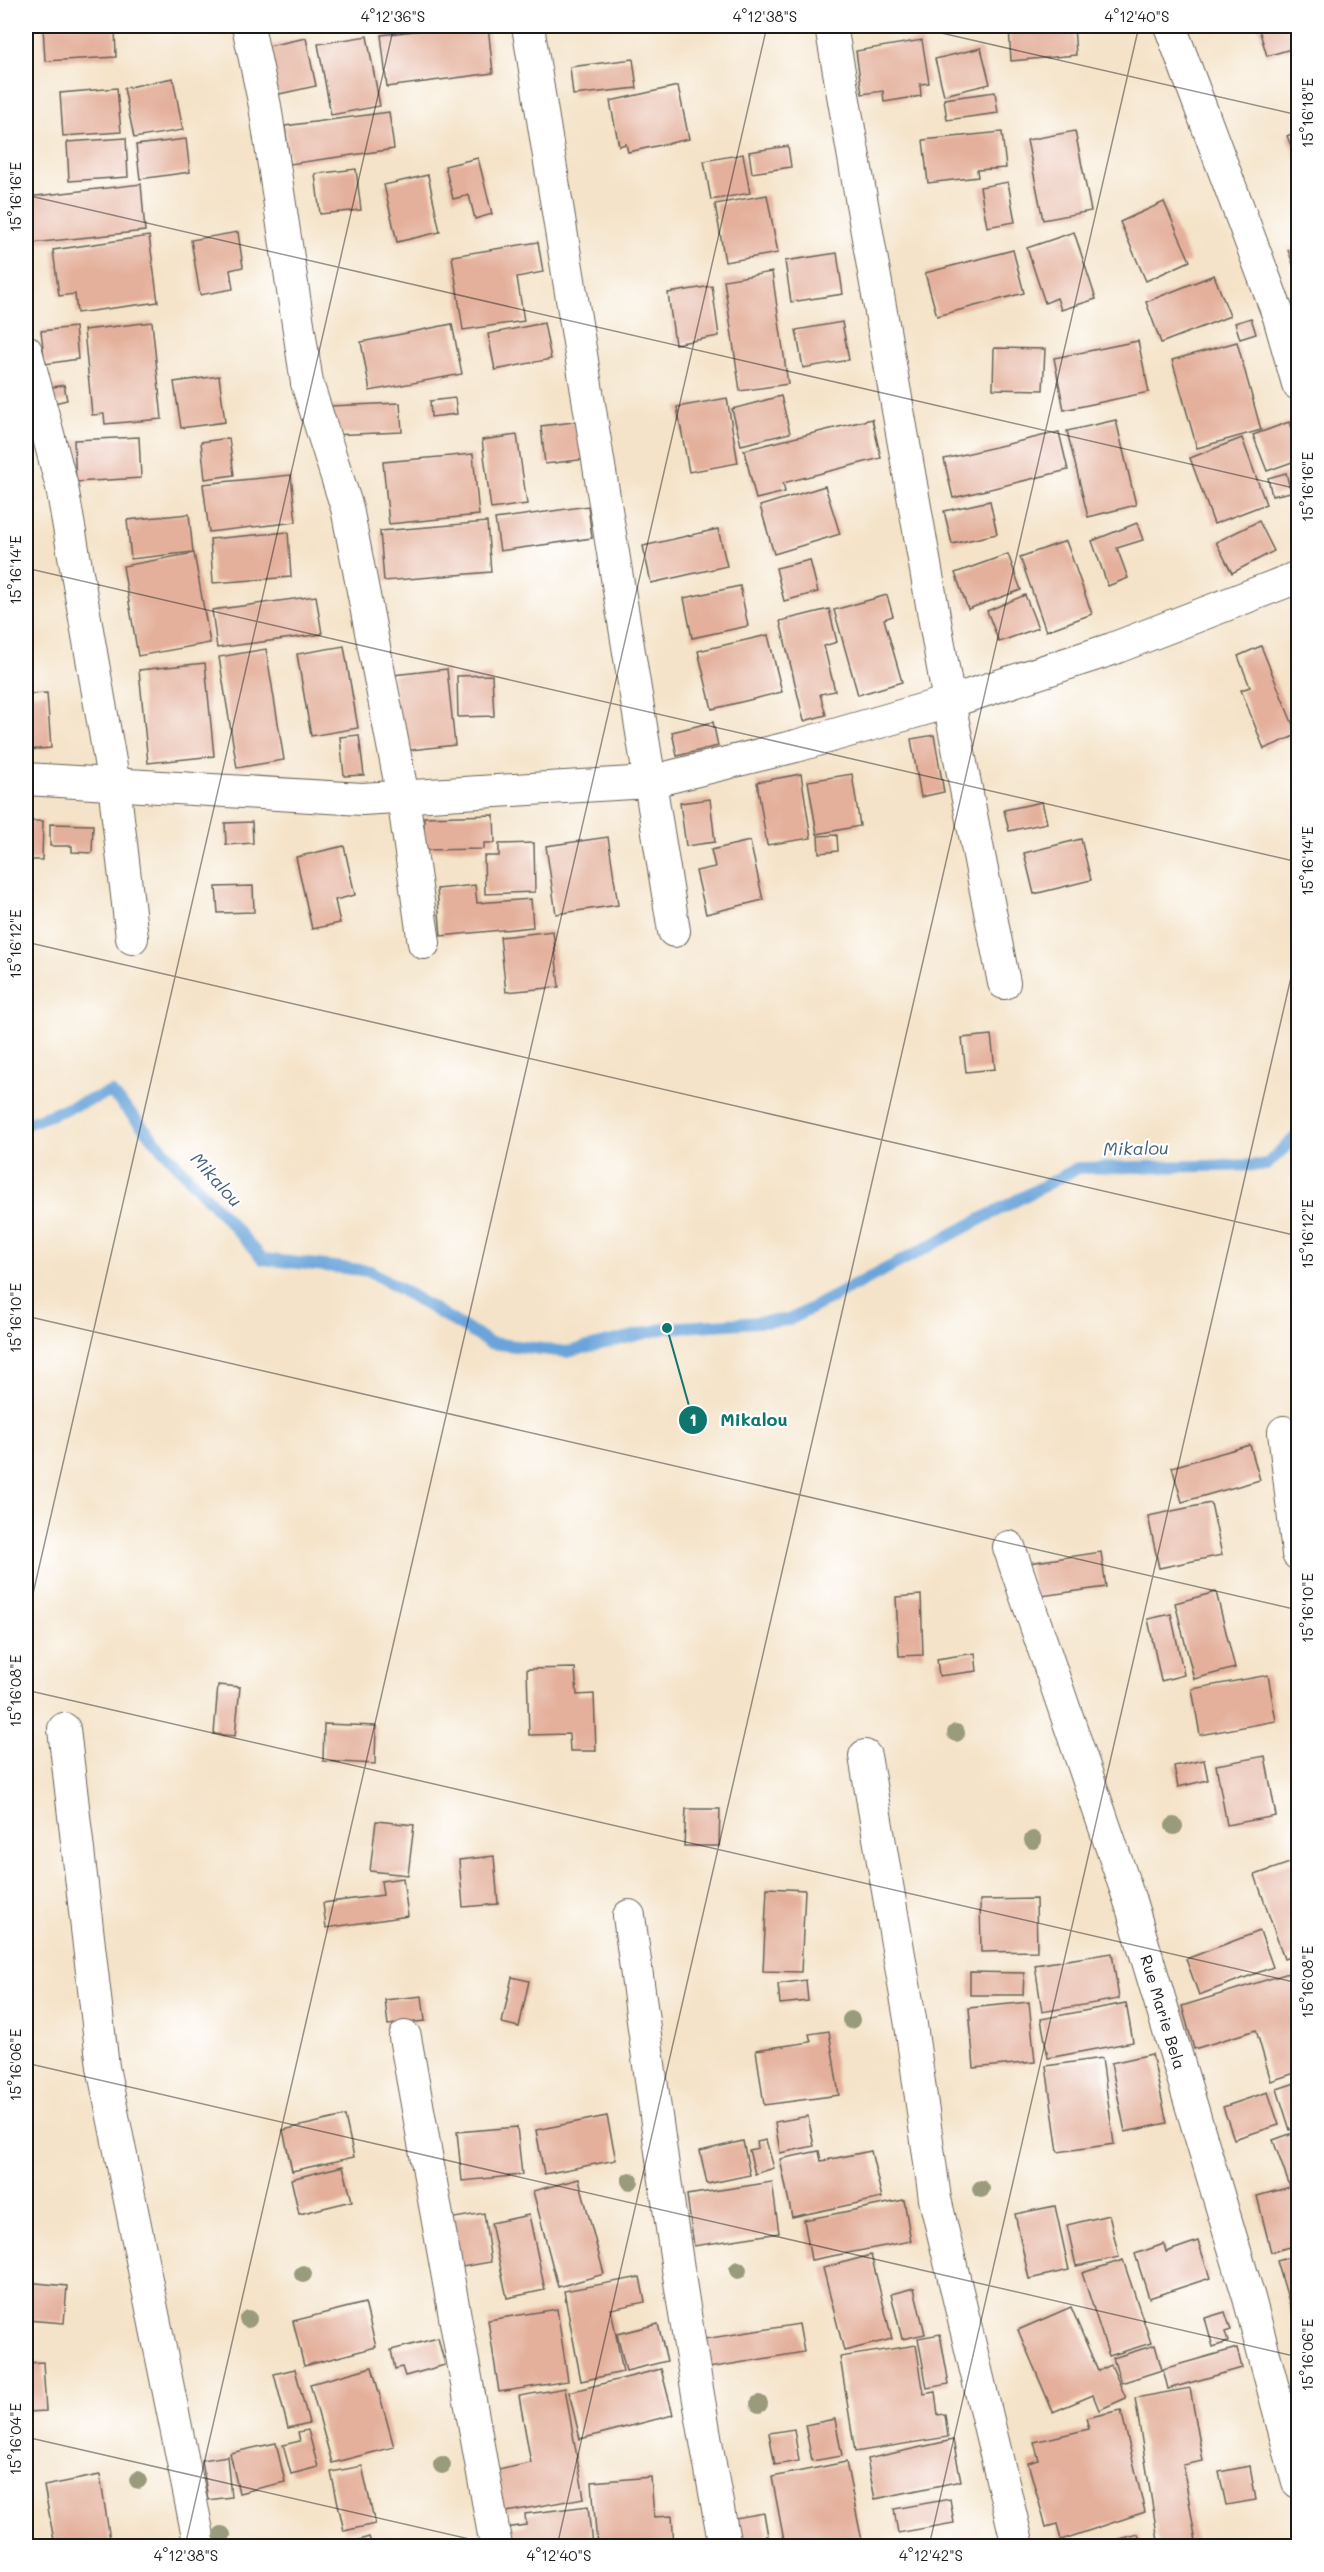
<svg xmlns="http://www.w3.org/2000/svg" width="1324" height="2572" font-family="Mali,sans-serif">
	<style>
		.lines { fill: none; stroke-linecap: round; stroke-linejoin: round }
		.stream { stroke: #6ba4da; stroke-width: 12 }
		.building { fill: #e4b09b }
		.street-casing { stroke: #686258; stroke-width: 34 }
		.street { stroke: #fff; stroke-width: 32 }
		.tree { fill: #9a9b7c }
		.ticks { fill: none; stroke: #1c1c1c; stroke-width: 1.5; stroke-opacity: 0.45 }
		.labels { text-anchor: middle; stroke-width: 4.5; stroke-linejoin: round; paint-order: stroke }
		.street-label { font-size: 16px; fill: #1c1c1c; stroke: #fff }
		.water-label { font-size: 18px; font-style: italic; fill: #44607b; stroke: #fff }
		.leader { fill: none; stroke: #0f766e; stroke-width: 2 }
		.callout-dot { fill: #0f766e; stroke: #fff; stroke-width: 2 }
		.mark-label { font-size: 18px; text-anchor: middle; font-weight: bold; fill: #fff }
		.callout-label { font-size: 18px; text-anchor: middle; font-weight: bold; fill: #0f766e; stroke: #fff; stroke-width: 4.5; stroke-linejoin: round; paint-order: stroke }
		.neatline { fill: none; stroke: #1c1c1c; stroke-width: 2 }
		.ticks-label { font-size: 15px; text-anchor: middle; fill: #1c1c1c }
	</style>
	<rect width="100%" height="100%" fill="#fff"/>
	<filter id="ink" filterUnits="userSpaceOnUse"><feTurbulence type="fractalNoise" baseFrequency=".0167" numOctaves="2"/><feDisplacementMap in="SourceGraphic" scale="12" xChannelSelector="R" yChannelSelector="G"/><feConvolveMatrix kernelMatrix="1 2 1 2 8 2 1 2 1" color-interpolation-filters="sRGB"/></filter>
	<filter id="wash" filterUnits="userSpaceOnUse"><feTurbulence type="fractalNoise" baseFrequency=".008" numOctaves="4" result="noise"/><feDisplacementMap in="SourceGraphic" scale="24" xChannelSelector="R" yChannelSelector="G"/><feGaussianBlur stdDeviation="1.35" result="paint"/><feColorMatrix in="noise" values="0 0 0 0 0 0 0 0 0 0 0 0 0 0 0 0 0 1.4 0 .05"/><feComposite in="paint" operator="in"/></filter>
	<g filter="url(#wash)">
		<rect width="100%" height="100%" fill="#f4e3c8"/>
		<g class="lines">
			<polyline class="stream" points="26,1124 111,1092 263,1259 370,1271 490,1343 567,1352 667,1328 789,1320 1078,1168 1266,1165 1298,1135"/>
		</g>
		<g id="blocks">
			<g class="building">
				<polygon points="43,26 115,26 116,57 45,61"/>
				<polygon points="457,26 488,26 493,73 387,87 381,35"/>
				<polygon points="1009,26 1074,26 1076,55 1011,61"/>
				<polygon points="1258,26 1298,26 1298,47 1267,56"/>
				<polygon points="367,36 380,106 331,115 318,44"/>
				<polygon points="306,38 316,86 270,96 259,48"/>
				<polygon points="922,40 929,83 920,84 921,96 884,102 883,91 862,94 856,51"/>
				<polygon points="981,48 990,84 944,95 935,59"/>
				<polygon points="633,59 637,88 573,95 570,67"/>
				<polygon points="173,78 183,130 134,138 124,88"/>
				<polygon points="678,86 689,139 628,152 626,144 619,146 610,101"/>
				<polygon points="117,88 121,132 63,136 60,93"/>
				<polygon points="995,92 998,113 947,120 944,99"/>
				<polygon points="389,112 394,149 290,164 285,126"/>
				<polygon points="1075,131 1091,211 1043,220 1027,140"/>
				<polygon points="1298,131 1298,163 1287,136"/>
				<polygon points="1002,132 1006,168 977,170 978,177 928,183 923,140"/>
				<polygon points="126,138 128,177 69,181 67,142"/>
				<polygon points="186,139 190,172 140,179 136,145"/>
				<polygon points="788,146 791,167 752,173 749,152"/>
				<polygon points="743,154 750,193 711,200 704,161"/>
				<polygon points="478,158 492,214 475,219 469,195 453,199 445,166"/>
				<polygon points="356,169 361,210 320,214 315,174"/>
				<polygon points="428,175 440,232 397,242 384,185"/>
				<polygon points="1008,182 1015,222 987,227 980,187"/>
				<polygon points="141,184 145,231 33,243 28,197"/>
				<polygon points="767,195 778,253 725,262 715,204"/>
				<polygon points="1164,202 1190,261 1146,281 1120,222"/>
				<polygon points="238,232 243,267 230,270 233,289 200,295 191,240"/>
				<polygon points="1074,232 1096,299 1061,310 1057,298 1045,303 1027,248"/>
				<polygon points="149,236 158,302 77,313 75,294 59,296 53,250"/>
				<polygon points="538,242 543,272 517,277 524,321 463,330 452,256"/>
				<polygon points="1298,246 1298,278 1288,250"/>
				<polygon points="1013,250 1024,293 937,316 925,273"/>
				<polygon points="837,253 843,294 791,302 785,261"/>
				<polygon points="772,272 788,384 740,391 724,280"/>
				<polygon points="1214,275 1230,316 1161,343 1146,302"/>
				<polygon points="712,286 719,336 675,344 668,293"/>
				<polygon points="1251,318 1256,334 1240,339 1235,323"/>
				<polygon points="152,322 162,419 105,424 104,414 92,415 84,330"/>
				<polygon points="842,322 849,360 803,368 796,330"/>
				<polygon points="544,323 551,359 495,370 488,334"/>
				<polygon points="452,324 462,374 370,391 361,342"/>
				<polygon points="75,327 78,359 45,364 41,331"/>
				<polygon points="1138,341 1149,392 1064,410 1054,358"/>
				<polygon points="1237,342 1261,430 1197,448 1172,360"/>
				<polygon points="994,348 1045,349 1043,390 993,389"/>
				<polygon points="219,376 225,422 181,428 174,382"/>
				<polygon points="64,385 67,400 46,405 43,389"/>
				<polygon points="781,396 790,433 741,445 732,409"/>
				<polygon points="455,398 457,414 431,417 430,401"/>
				<polygon points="727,398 738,463 689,472 677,407"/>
				<polygon points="400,403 402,432 330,435 329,406"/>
				<polygon points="872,419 881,458 783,483 785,492 756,499 744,450"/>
				<polygon points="1116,420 1136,505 1088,517 1067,431"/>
				<polygon points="582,421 587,459 545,464 541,426"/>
				<polygon points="1289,422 1298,449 1298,460 1267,471 1253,435"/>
				<polygon points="1059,432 1068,470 953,498 944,459"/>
				<polygon points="517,435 527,504 491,509 482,440"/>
				<polygon points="139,437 141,478 76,482 74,440"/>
				<polygon points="229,438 234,475 205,479 201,442"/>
				<polygon points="1242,438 1266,504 1214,524 1190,458"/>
				<polygon points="473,454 479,515 389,524 383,462"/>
				<polygon points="1286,473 1291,492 1272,496 1268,478"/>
				<polygon points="291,475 296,522 209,532 203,484"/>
				<polygon points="825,486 840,534 774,554 760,506"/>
				<polygon points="990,501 997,534 952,544 944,511"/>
				<polygon points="588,506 592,538 500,551 495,519"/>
				<polygon points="189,514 193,552 131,559 127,520"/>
				<polygon points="1259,521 1274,551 1232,573 1216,542"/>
				<polygon points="487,522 491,572 384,581 380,531"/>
				<polygon points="1137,523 1143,540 1117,548 1128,578 1108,586 1092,541"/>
				<polygon points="718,529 727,566 651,583 643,546"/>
				<polygon points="288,532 291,577 213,583 210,539"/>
				<polygon points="1066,541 1092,614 1046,631 1020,557"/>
				<polygon points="194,553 210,643 138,656 123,566"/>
				<polygon points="1008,554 1021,590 968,609 955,573"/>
				<polygon points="810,560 818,592 784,601 776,568"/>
				<polygon points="740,586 748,626 692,638 684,598"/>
				<polygon points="887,595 893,616 884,619 902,682 858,695 834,610"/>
				<polygon points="1025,595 1038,628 999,642 987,611"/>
				<polygon points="316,596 322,634 217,648 212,610"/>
				<polygon points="829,609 837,642 824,646 835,691 820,694 826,715 804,721 780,621"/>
				<polygon points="768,635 782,692 712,709 698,651"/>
				<polygon points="344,646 358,728 311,736 297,654"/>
				<polygon points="1261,646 1297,735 1264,749 1241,690 1250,687 1238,656"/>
				<polygon points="266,649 284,760 237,768 219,657"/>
				<polygon points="205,663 214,756 148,763 139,670"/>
				<polygon points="447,669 455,745 402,751 393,675"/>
				<polygon points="492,675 494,716 458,717 457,676"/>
				<polygon points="47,693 51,748 26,750 26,694"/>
				<polygon points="713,722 718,746 677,756 672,732"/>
				<polygon points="359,735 364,775 344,776 340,737"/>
				<polygon points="934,735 944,792 921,797 911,739"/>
				<polygon points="801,774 811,838 767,845 757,782"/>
				<polygon points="852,774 860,826 817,834 808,781"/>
				<polygon points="710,799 715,842 686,846 680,803"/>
				<polygon points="1042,802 1047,823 1009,831 1004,810"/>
				<polygon points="494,815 495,843 484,843 484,849 424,850 424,817"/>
				<polygon points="26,821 43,821 42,860 26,860"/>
				<polygon points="252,822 253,843 226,845 225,823"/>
				<polygon points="50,824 93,825 92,853 72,852 72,846 50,846"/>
				<polygon points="837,835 838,851 819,853 818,836"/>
				<polygon points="608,837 618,905 556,914 546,846"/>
				<polygon points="1081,839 1091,880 1034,894 1024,853"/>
				<polygon points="750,841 763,900 706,914 696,871 715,867 711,850"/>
				<polygon points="534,843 535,892 485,894 484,856 499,856 499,844"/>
				<polygon points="344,846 355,895 335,900 340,923 312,929 296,857"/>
				<polygon points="475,885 477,903 531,899 533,927 441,936 437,889"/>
				<polygon points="253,886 254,912 218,913 216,887"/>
				<polygon points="553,931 559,987 506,992 500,937"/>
				<polygon points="991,1035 995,1069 966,1072 962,1038"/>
				<polygon points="1250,1445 1260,1480 1182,1502 1172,1467"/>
				<polygon points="1211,1503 1222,1555 1159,1568 1148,1516"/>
				<polygon points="1101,1552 1106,1587 1034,1597 1029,1563"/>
				<polygon points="1216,1592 1235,1668 1194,1679 1175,1603"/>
				<polygon points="921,1595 923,1655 899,1656 896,1597"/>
				<polygon points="1171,1614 1184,1675 1161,1681 1148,1619"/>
				<polygon points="975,1653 977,1671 939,1676 937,1659"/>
				<polygon points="575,1668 577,1695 594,1694 596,1751 570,1751 569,1734 529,1735 527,1669"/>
				<polygon points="1268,1675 1276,1721 1200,1735 1192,1689"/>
				<polygon points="218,1685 240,1687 235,1736 214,1734"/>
				<polygon points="324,1724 376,1726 375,1764 323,1761"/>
				<polygon points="1265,1756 1276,1816 1227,1825 1216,1765"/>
				<polygon points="1204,1760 1208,1780 1178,1787 1174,1766"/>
				<polygon points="686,1809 720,1809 719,1846 684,1846"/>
				<polygon points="376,1821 414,1825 408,1875 370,1871"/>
				<polygon points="494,1856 498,1904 463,1907 459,1860"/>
				<polygon points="1298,1860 1298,1954 1284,1959 1255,1875"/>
				<polygon points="403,1878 408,1916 326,1928 323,1903 383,1895 381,1881"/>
				<polygon points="767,1888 805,1890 801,1972 763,1971"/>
				<polygon points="1036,1899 1037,1951 981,1952 980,1900"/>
				<polygon points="1260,1931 1273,1967 1199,1995 1186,1959"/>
				<polygon points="1112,1953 1119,1999 1042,2012 1035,1965"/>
				<polygon points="970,1972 1024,1973 1023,1995 970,1995"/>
				<polygon points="1292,1972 1298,1995 1298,2072 1271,2081 1256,2030 1194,2049 1182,2006"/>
				<polygon points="512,1977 529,1981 519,2027 502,2023"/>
				<polygon points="806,1980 808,2001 780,2004 778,1984"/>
				<polygon points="422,1996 425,2021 388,2025 385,2000"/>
				<polygon points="1029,2002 1035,2062 974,2068 969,2008"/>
				<polygon points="1126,2003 1133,2042 1048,2058 1041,2019"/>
				<polygon points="829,2031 839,2095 764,2105 756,2050 811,2042 809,2034"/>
				<polygon points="1152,2054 1167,2123 1125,2132 1111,2063"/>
				<polygon points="1102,2058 1114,2144 1058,2152 1046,2066"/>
				<polygon points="1298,2082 1298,2127 1290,2130 1277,2089"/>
				<polygon points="1268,2092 1279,2125 1234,2139 1223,2107"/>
				<polygon points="345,2116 354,2157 292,2171 283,2130"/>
				<polygon points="607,2116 616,2160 544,2174 536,2130"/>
				<polygon points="808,2116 814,2146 780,2153 775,2122"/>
				<polygon points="517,2127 522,2175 462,2181 457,2132"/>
				<polygon points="1298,2131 1298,2183 1290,2187 1273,2140"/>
				<polygon points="766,2140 774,2168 755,2174 749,2150 758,2148 757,2142"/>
				<polygon points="743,2141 750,2175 707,2184 700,2151"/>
				<polygon points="819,2151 821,2161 871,2151 882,2198 792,2217 780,2159"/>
				<polygon points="343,2166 352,2201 299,2214 291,2179"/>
				<polygon points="579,2179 604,2274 558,2287 533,2191"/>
				<polygon points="772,2182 779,2233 694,2246 687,2195"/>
				<polygon points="1298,2185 1298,2245 1271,2252 1257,2196"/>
				<polygon points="904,2200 911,2241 811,2260 804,2220"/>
				<polygon points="1055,2206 1069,2270 1029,2279 1015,2214"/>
				<polygon points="484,2213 491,2262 456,2268 448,2219"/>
				<polygon points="529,2215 545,2290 507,2298 491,2223"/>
				<polygon points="1109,2215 1119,2257 1076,2266 1067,2225"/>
				<polygon points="1198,2241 1210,2278 1149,2298 1135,2254 1164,2244 1166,2252"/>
				<polygon points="871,2255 892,2339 844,2351 823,2268"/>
				<polygon points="1298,2255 1298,2310 1292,2312 1277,2261"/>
				<polygon points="1123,2260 1151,2343 1109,2356 1082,2273"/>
				<polygon points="640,2277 645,2302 611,2309 623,2372 581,2381 564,2291"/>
				<polygon points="26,2282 67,2286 64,2323 26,2320"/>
				<polygon points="914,2288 925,2334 902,2339 891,2294"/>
				<polygon points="365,2303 376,2347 304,2366 293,2321"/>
				<polygon points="1071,2307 1098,2371 1111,2365 1126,2398 1099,2410 1093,2395 1053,2412 1018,2330"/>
				<polygon points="557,2309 568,2381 499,2392 488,2320"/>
				<polygon points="1225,2312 1231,2330 1225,2332 1228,2342 1213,2347 1205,2318"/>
				<polygon points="658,2324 667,2361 626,2371 617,2334"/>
				<polygon points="799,2324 804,2352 709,2368 704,2339"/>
				<polygon points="940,2334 949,2384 927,2388 918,2338"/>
				<polygon points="438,2338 445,2365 405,2376 402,2367 395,2369 391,2350"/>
				<polygon points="916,2345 924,2394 935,2392 938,2415 945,2414 948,2437 855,2452 840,2357"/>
				<polygon points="1155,2345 1162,2370 1121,2383 1113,2358"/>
				<polygon points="1237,2348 1242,2368 1168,2389 1163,2369"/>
				<polygon points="43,2362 46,2411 26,2412 26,2363"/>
				<polygon points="372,2367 394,2447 332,2463 310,2384"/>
				<polygon points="295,2369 309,2423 288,2428 274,2374"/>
				<polygon points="661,2369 673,2415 580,2439 569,2392"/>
				<polygon points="565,2388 584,2498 501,2513 493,2471 531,2463 519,2396"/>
				<polygon points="1190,2388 1203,2461 1183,2465 1196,2542 1159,2546 1135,2398"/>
				<polygon points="1121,2410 1145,2512 1061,2540 1057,2524 1046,2527 1028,2463 1039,2460 1034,2442 1089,2429 1086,2418"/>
				<polygon points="835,2419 842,2456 812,2461 805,2425"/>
				<polygon points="794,2429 799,2461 775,2465 769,2433"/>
				<polygon points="308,2430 318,2467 291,2474 283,2445 300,2441 298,2432"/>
				<polygon points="953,2440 961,2481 875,2499 867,2459"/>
				<polygon points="276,2443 285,2482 239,2493 230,2453"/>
				<polygon points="227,2456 231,2497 208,2500 202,2460"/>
				<polygon points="846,2462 863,2546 785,2546 772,2477"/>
				<polygon points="362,2466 375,2524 344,2531 331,2472"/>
				<polygon points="1250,2466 1256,2500 1226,2505 1219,2472"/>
				<polygon points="100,2475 111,2546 55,2546 44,2486"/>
				<polygon points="651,2477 654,2517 672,2516 674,2546 597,2546 592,2482"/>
				<polygon points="950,2499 954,2523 898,2533 894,2509"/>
				<polygon points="588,2506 592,2546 506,2546 504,2528 526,2525 525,2514"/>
				<polygon points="764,2513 768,2536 739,2541 735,2518"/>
				<polygon points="1138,2534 1142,2546 1096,2546"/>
				<polygon points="369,2537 372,2546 351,2546 350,2543"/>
			</g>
		</g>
	</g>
	<g filter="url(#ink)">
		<use href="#blocks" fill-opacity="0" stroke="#686258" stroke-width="1.5"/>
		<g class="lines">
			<g class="street-casing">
				<g id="street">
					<polyline points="248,26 265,106 307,383 347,508 403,797 424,943"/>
					<polyline points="528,26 674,931"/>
					<polyline points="831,26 949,702 1004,983"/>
					<polyline points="1170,26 1279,317 1298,384"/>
					<polyline points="26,351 62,487 114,784 132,938"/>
					<polyline points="26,779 362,799 649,782 796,746 949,702 1112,649 1298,577"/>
					<polyline points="1284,1432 1298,1554"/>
					<polyline points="1009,1547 1130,1901 1249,2298 1298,2482"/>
					<polyline points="64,1729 103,2067 200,2546"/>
					<polyline points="865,1756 911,2025 935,2199 1018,2546"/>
					<path d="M629 1916C657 2127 685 2337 725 2546"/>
					<polyline points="405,2037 496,2546"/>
				</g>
			</g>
			<use href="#street" class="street"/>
		</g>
		<g class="tree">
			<circle cx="956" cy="1733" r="9"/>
			<circle cx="1174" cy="1826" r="9"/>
			<circle cx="1033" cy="1840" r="9"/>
			<circle cx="851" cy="2020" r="9"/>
			<circle cx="630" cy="2181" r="9"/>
			<circle cx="981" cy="2189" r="9"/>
			<circle cx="738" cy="2270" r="9"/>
			<circle cx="303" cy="2274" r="9"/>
			<circle cx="248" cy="2319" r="9"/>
			<circle cx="759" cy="2404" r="9"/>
			<circle cx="442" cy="2465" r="9"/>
			<circle cx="138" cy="2480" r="9"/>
			<circle cx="222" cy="2535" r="9"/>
		</g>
	</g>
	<path class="ticks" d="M911 26 1298 115M26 195 1298 489M26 568 1298 862M26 942 1298 1236M26 1316 1298 1610M26 1624 394 26M26 1690 1298 1983M26 2063 1298 2357M26 2437 500 2546M185 2546 767 26M557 2546 1139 26M929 2546 1298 947"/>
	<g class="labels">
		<g class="street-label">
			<text transform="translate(1163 2012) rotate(73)" y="6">Rue Marie Bela</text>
		</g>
		<g class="water-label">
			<text transform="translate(1136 1149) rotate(-1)" y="6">Mikalou</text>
			<text transform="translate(216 1180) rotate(48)" y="6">Mikalou</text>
		</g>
	</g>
	<path class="leader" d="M667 1328L693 1420"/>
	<g class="callout-dot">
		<circle cx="667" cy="1328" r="6"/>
		<circle cx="693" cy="1420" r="15"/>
	</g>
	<g class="mark-label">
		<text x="693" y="1426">1</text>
	</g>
	<g class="callout-label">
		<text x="754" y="1426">Mikalou</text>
	</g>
	<rect width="1324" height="2572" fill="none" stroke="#fff" stroke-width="66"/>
	<rect x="33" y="33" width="1258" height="2506" class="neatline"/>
	<g class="ticks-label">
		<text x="393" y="22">4°12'36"S</text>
		<text x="765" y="22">4°12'38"S</text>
		<text x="1137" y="22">4°12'40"S</text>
		<text transform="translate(1308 113) rotate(-90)" y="5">15°16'18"E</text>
		<text transform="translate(16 197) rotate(-90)" y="5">15°16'16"E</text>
		<text transform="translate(1308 487) rotate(-90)" y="5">15°16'16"E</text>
		<text transform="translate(16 570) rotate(-90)" y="5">15°16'14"E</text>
		<text transform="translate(1308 861) rotate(-90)" y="5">15°16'14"E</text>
		<text transform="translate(16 944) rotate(-90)" y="5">15°16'12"E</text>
		<text transform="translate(1308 1234) rotate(-90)" y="5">15°16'12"E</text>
		<text transform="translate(16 1318) rotate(-90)" y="5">15°16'10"E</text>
		<text transform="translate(1308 1608) rotate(-90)" y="5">15°16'10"E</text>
		<text transform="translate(16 1691) rotate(-90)" y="5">15°16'08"E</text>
		<text transform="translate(1308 1982) rotate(-90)" y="5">15°16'08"E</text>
		<text transform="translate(16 2065) rotate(-90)" y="5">15°16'06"E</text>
		<text transform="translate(1308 2355) rotate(-90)" y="5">15°16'06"E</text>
		<text transform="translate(16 2439) rotate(-90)" y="5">15°16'04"E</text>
		<text x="186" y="2561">4°12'38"S</text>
		<text x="559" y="2561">4°12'40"S</text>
		<text x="931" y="2561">4°12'42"S</text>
	</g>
</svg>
